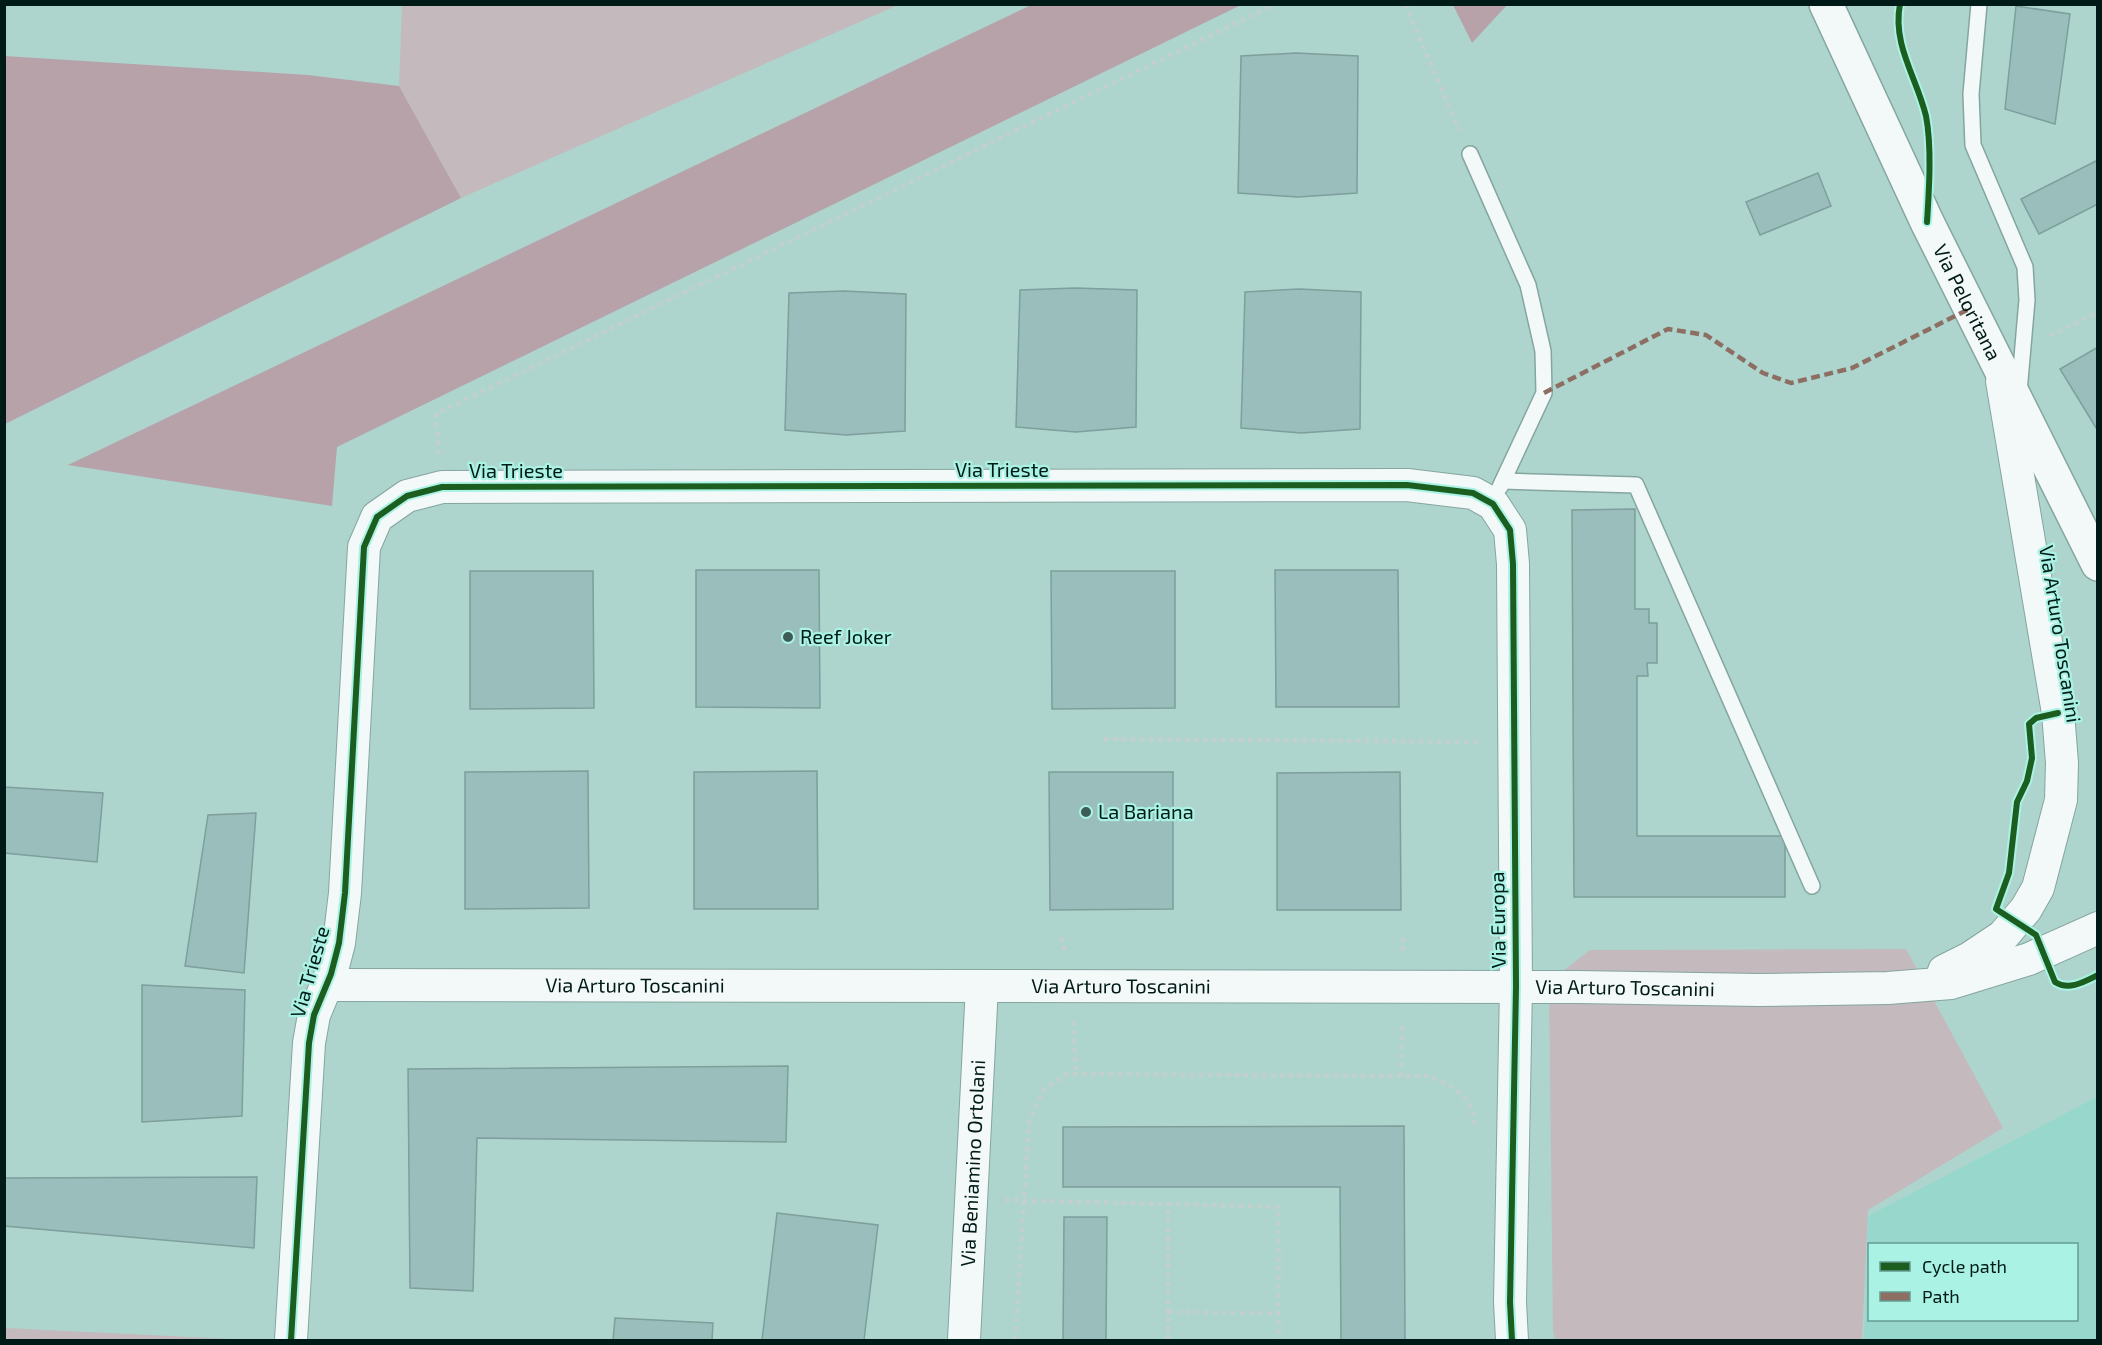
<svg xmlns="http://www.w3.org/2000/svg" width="2102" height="1345" font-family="'Exo 2',sans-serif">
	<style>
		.built { fill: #98d8cc; fill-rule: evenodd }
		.green { fill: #c4b9bd }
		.forest { fill: #b7a2aa }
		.building { fill: #99bebb; stroke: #7e9f9c; stroke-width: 1.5 }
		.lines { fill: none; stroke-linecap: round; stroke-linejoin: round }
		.service-casing { stroke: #85a59f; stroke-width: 18 }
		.minor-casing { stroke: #85a59f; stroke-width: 34 }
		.primary-casing { stroke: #85a59f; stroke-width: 36 }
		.path { stroke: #c3cfcd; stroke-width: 4; stroke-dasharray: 4.5 4.5; stroke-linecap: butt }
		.service { stroke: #f3f9f8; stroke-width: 15 }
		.minor { stroke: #f3f9f8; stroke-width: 32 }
		.primary { stroke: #f3f9f8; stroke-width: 33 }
		.quiet { stroke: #8d6e63; stroke-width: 4.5; stroke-dasharray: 9 4.5; stroke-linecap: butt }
		.cycleway-casing { stroke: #aaf2e4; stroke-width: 10 }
		.cycleway { stroke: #1b5e20; stroke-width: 6 }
		.poi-dot { fill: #3d5c57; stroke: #aaf2e4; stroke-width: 2 }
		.labels { text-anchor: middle; stroke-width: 4.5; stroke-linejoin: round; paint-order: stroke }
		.street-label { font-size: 20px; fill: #001b17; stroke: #aaf2e4 }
		.poi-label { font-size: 20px; fill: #001b17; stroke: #aaf2e4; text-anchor: start }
	</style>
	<rect width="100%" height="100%" fill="#add5cd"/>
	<path class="built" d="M2097 1097V1340H1864L1868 1216ZM1870 1244H2076V1320H1870Z"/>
	<g class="green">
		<polygon points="402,5 402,4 898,5 461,198 399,86"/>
		<polygon points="1906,949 2003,1128 1868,1210 1862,1340 1555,1340 1553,1331 1549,982 1590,950"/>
		<polygon points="4,1328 5,1328 253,1340 5,1340"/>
	</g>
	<g class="forest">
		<polygon points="1031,5 1241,5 337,447 332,506 68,465"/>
		<polygon points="1453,5 1507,5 1472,43"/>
		<polygon points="5,56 308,75 399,86 461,198 5,424"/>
	</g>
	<g class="building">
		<polygon points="2016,6 2070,14 2055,124 2005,109"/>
		<polygon points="1296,53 1358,56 1357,193 1298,197 1238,193 1241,56"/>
		<polygon points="2098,160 2098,204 2039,234 2021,199"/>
		<polygon points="1818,173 1831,206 1760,235 1746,202"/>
		<polygon points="1075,288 1137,290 1136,427 1076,432 1016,427 1020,290"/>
		<polygon points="1299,289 1361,292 1360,429 1301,433 1241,428 1245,292"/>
		<polygon points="844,291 906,294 905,431 846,435 785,430 789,293"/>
		<polygon points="2098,347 2098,431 2060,369"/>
		<polygon points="1635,509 1635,609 1649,609 1649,623 1657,623 1657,663 1647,663 1648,676 1637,676 1637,836 1785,836 1785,897 1574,897 1572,510"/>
		<polygon points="696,570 819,570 820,708 696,707"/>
		<polygon points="1275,570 1398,570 1399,707 1276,707"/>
		<polygon points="470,571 593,571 594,708 470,709"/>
		<polygon points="1051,571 1175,571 1175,708 1052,709"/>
		<polygon points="588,771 589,908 465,909 465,772"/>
		<polygon points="817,771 818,909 694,909 694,772"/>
		<polygon points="1049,772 1173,772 1173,909 1050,910"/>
		<polygon points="1400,772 1401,910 1277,910 1277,773"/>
		<polygon points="4,787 103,793 97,862 4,853"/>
		<polygon points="256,813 244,973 185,966 208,815"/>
		<polygon points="142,985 245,990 242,1116 142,1122"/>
		<polygon points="788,1066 786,1142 477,1138 473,1291 410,1288 408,1069"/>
		<polygon points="1404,1126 1405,1340 1341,1340 1340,1187 1063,1187 1063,1127"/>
		<polygon points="257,1177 254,1248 4,1226 4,1178"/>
		<polygon points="777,1213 878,1225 864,1340 762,1340"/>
		<polygon points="1064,1217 1107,1217 1106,1340 1063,1340"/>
		<polygon points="615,1318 713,1323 712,1340 613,1340"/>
	</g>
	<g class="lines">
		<g class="service-casing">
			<g id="service">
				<polyline points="1979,4 1971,94 1973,145 2025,267 2027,300 2019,392"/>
				<polyline points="1470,154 1528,285 1543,351 1544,393 1500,487"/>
				<polyline points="1503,481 1636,485 1812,886"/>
			</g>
		</g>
		<g class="minor-casing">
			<g id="minor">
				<polyline points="1944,971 1970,958 2003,936 2026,909 2038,888 2061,800 2062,763 2058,713 2002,381"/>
				<path id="s1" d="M327 985 1578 987 1759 990 1888 988 1951 983 2029 959 2098 928"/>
				<polyline points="291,1340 309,1043 314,1015 331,974 339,943 345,893 364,547 377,517 407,496 442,487 1407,485 1473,493 1493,504 1510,530 1513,564 1516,987 1510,1302 1512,1340"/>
				<path id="s2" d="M964 1340 982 986"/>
			</g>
		</g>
		<g class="primary-casing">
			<g id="primary">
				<path id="s3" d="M1826 4 1927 222 2098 564"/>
			</g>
		</g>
		<g class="path">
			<polyline points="1405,4 1459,130"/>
			<polyline points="2050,336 2098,312"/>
			<polyline points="439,454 436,414 1275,4"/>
			<polyline points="1104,739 1478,742"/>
			<polyline points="1061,937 1065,951"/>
			<polyline points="1403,951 1403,938"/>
			<polyline points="1073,1021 1076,1074"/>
			<polyline points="1401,1076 1402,1023"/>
			<polyline points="1005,1200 1168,1204"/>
			<polyline points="1168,1312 1279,1313"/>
			<path d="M1015 1340 1029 1122 1043 1090 1067 1074 1426 1076C1453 1086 1470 1092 1475 1124"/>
			<polyline points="1168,1340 1168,1204 1279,1207 1279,1340"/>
		</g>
		<use href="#service" class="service"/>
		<use href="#minor" class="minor"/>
		<use href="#primary" class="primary"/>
		<polyline class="quiet" points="1544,393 1668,329 1706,335 1763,373 1791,383 1852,368 1971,308"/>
		<g class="cycleway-casing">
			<g id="cycleway">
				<path d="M1900 4C1892 45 1917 78 1926 116 1932 147 1929 191 1927 222"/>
				<path d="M2058 713 2036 718 2029 724 2032 758 2027 781 2017 802 2009 873 1996 909 2036 935 2055 982C2069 991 2084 982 2098 975"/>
				<polyline points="291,1340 309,1043 314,1015 331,974 339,943 345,893 364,547 377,517 407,496 442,487 1407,485 1473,493 1493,504 1510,530 1513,564 1516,987 1510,1302 1512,1340"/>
			</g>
		</g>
		<use href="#cycleway" class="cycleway"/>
	</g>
	<g class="poi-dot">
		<circle cx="788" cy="637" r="6"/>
		<circle cx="1086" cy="812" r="6"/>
	</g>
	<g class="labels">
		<g class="street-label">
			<text dy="7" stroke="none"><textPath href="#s3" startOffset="330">Via Peloritana</textPath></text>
			<text x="1002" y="477">Via Trieste</text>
			<text x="516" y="478">Via Trieste</text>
			<text transform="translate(2060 634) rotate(81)" y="7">Via Arturo Toscanini</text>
			<text transform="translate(1498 920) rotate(-91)" y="7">Via Europa</text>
			<text transform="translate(310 972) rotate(-74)" y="7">Via Trieste</text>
			<text dy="7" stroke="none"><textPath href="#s1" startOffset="308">Via Arturo Toscanini</textPath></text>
			<text dy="7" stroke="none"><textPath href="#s1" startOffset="794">Via Arturo Toscanini</textPath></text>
			<text dy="7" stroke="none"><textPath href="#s1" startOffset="1298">Via Arturo Toscanini</textPath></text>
			<text dy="7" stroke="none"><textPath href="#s2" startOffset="177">Via Beniamino Ortolani</textPath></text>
		</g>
		<g class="poi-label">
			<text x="800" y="644">Reef Joker</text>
			<text x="1098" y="819">La Bariana</text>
		</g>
	</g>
	<rect width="2102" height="1345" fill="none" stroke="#001b17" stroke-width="12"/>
	<rect x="1868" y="1243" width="210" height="78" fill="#aaf2e4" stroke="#669c92" stroke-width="1.5"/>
	<rect x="1880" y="1262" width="30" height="9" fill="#1b5e20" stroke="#669c92" stroke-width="1.5"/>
	<text x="1922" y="1273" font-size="18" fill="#001b17">Cycle path</text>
	<rect x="1880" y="1292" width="30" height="9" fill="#8d6e63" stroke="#669c92" stroke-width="1.5"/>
	<text x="1922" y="1303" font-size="18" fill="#001b17">Path</text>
</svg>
